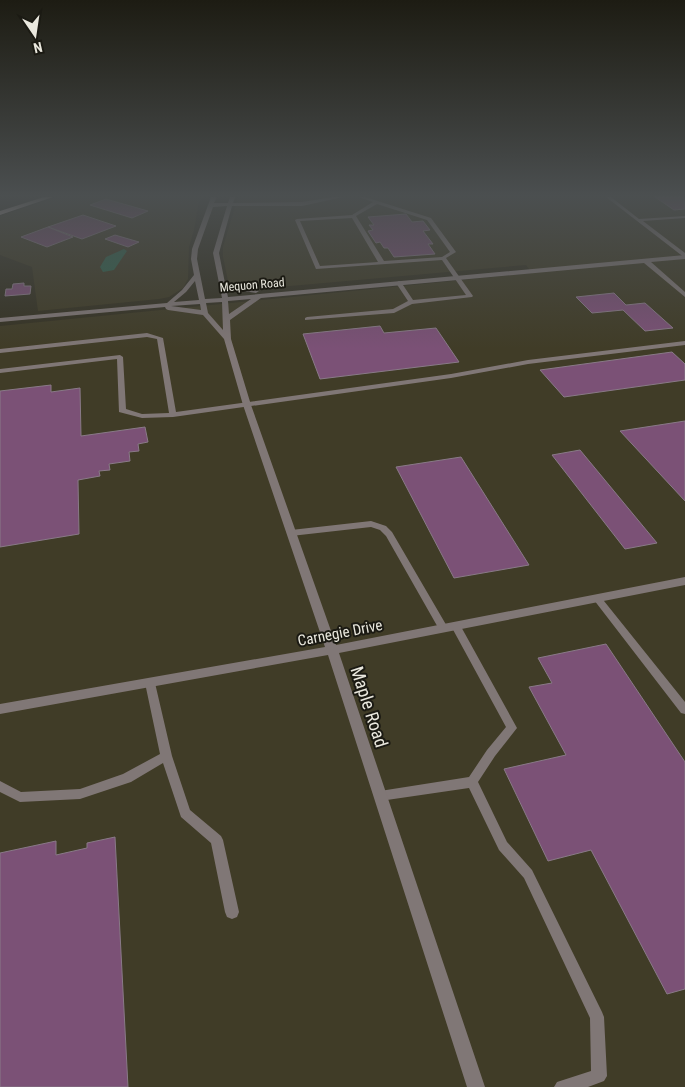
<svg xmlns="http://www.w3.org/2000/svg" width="685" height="1087" font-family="'Roboto Condensed',sans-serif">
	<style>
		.built { fill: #403c27 }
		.green { fill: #30634d }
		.building { fill: #7b5176; stroke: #897a87 }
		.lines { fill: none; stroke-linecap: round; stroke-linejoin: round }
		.service { fill: #807776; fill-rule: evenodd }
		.minor { fill: #807776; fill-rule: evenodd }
		.primary { fill: #cebcba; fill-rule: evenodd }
		.labels { text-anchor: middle; stroke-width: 4; stroke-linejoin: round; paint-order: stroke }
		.far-street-label { font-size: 12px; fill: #eae8de; stroke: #1b1a13 }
		.street-label { font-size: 15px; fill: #eae8de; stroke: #1b1a13 }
		.near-street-label { font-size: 18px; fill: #eae8de; stroke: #1b1a13 }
	</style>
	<rect width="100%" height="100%" fill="#353223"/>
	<g class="built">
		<polygon points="57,197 203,197 199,201 194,230 189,247 188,279 183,288 169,297 159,299 38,311 32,267 0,255 0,216"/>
		<polygon points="238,197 685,197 685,1087 0,1087 0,326 532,273 526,265 279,287 253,288 237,286 228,281 223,257 223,247"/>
	</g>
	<polygon class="green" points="124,249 127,251 114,270 103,272 100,267 106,257"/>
	<g class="building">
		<polygon points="655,197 684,197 685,209 674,210"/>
		<polygon points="106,199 148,211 132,218 90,205"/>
		<polygon points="406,214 412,222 423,221 430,230 423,231 433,244 428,244 435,254 394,257 388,248 384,248 380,242 376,243 368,231 373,230 369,225 374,225 368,217"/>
		<polygon points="83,215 116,226 82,239 48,227"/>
		<polygon points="48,227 73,237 47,247 21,237"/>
		<polygon points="115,235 139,242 128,247 105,239"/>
		<polygon points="24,283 24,286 31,286 30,294 5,296 6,289 12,289 13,284"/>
		<polygon points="614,293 626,305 645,303 673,328 645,331 623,310 592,313 576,297"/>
		<polygon points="380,326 384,333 436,328 459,362 320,379 303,334"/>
		<polygon points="672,352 685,364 685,380 564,397 540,370"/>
		<polygon points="51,385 51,392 80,388 81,436 145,427 148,442 138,444 139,451 129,452 130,461 109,464 110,470 99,471 100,476 78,480 79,534 0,547 0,391"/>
		<polygon points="685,421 685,501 620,431"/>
		<polygon points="580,450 657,543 625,549 552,455"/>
		<polygon points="461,457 529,565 454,578 396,467"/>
		<polygon points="606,644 685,762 685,989 667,994 591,850 548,861 504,769 566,755 529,687 552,683 538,658"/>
		<polygon points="115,837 128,1087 0,1087 0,853 56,841 56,855 87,848 87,843"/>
	</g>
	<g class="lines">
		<g class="service">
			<path d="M359 197H365L431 218 456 252 446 258 473 296 472 297 412 304 394 313 305 320V318L307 317 393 309 408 301 396 283 399 281 401 282 413 300 466 295 442 260 316 269 295 220 297 219 352 215 373 202ZM377 204 427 220 450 252 442 257 384 261 356 216ZM352 218 378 262 320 266 300 221Z"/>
			<polygon points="606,197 611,197 639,219 685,216 685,218 643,221 685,253 685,258"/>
			<polygon points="147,333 163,338 176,412 451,374 528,360 685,341 685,345 528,364 451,378 173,417 142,418 119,412 117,359 0,373 0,369 120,355 123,357 126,409 142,414 169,413 157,339 147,337 0,353 0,349"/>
			<polygon points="371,521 386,526 392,532 448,628 446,631 440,631 386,536 380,530 371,527 291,536 287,533 291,530"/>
			<polygon points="597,595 600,596 685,702 685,714 681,713 594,600 592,598 594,596"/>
			<polygon points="456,622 459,623 517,728 495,756 478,782 507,842 532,870 602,1012 604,1017 607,1076 604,1081 588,1087 554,1087 557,1082 591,1071 590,1018 524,878 499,850 469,788 380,801 376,800 374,796 376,792 380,791 469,777 487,750 506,727 451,626 453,623"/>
			<polygon points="150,679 154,680 155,683 172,756 190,810 221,836 223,840 239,912 237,917 232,919 227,917 225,912 211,843 181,817 163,763 131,782 80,799 20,802 0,792 0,781 21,792 80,789 123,774 160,754 145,683 146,680"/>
		</g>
		<path class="minor" d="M211 197H217L214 203H228L230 197H235L233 203 302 202 333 197H343L302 206H232L219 253 225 283 259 291 256 293 226 288 228 297 685 255V259L651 262 685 292V297L644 263 261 298 230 320 231 339 251 405 336 645 685 577V585L339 653 485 1087H467L328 655 0 714V704L325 647 243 405 224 339 203 315 168 310 166 309 165 307 0 322V318L167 303 182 290 194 275 191 259 192 249ZM227 206 213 253 222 298 205 299 197 259 198 249 213 207ZM195 281 199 300 174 302 186 292ZM251 299 229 314 228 301ZM222 302 223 330 208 313 206 303ZM200 304 201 310 171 306Z"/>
		<polygon class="primary" points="44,197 53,197 0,215 0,211"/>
	</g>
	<linearGradient id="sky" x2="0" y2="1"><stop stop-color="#1d1c13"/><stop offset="0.56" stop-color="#4b4f50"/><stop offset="1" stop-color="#4b4f50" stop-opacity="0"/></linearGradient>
	<rect width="685" height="349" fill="url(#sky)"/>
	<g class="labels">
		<g class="far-street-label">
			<text transform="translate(252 285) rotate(-5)" y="4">Mequon Road</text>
		</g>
		<g class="street-label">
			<text transform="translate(340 633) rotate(-11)" y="5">Carnegie Drive</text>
		</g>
		<g class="near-street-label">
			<text transform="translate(369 707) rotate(72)" y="6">Maple Road</text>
		</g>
	</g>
	<g transform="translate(35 35) rotate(167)" stroke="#1b1a13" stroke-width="4" paint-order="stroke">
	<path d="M0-4L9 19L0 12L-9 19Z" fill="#eae8de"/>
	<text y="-8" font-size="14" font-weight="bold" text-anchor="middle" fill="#eae8de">N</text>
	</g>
</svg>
